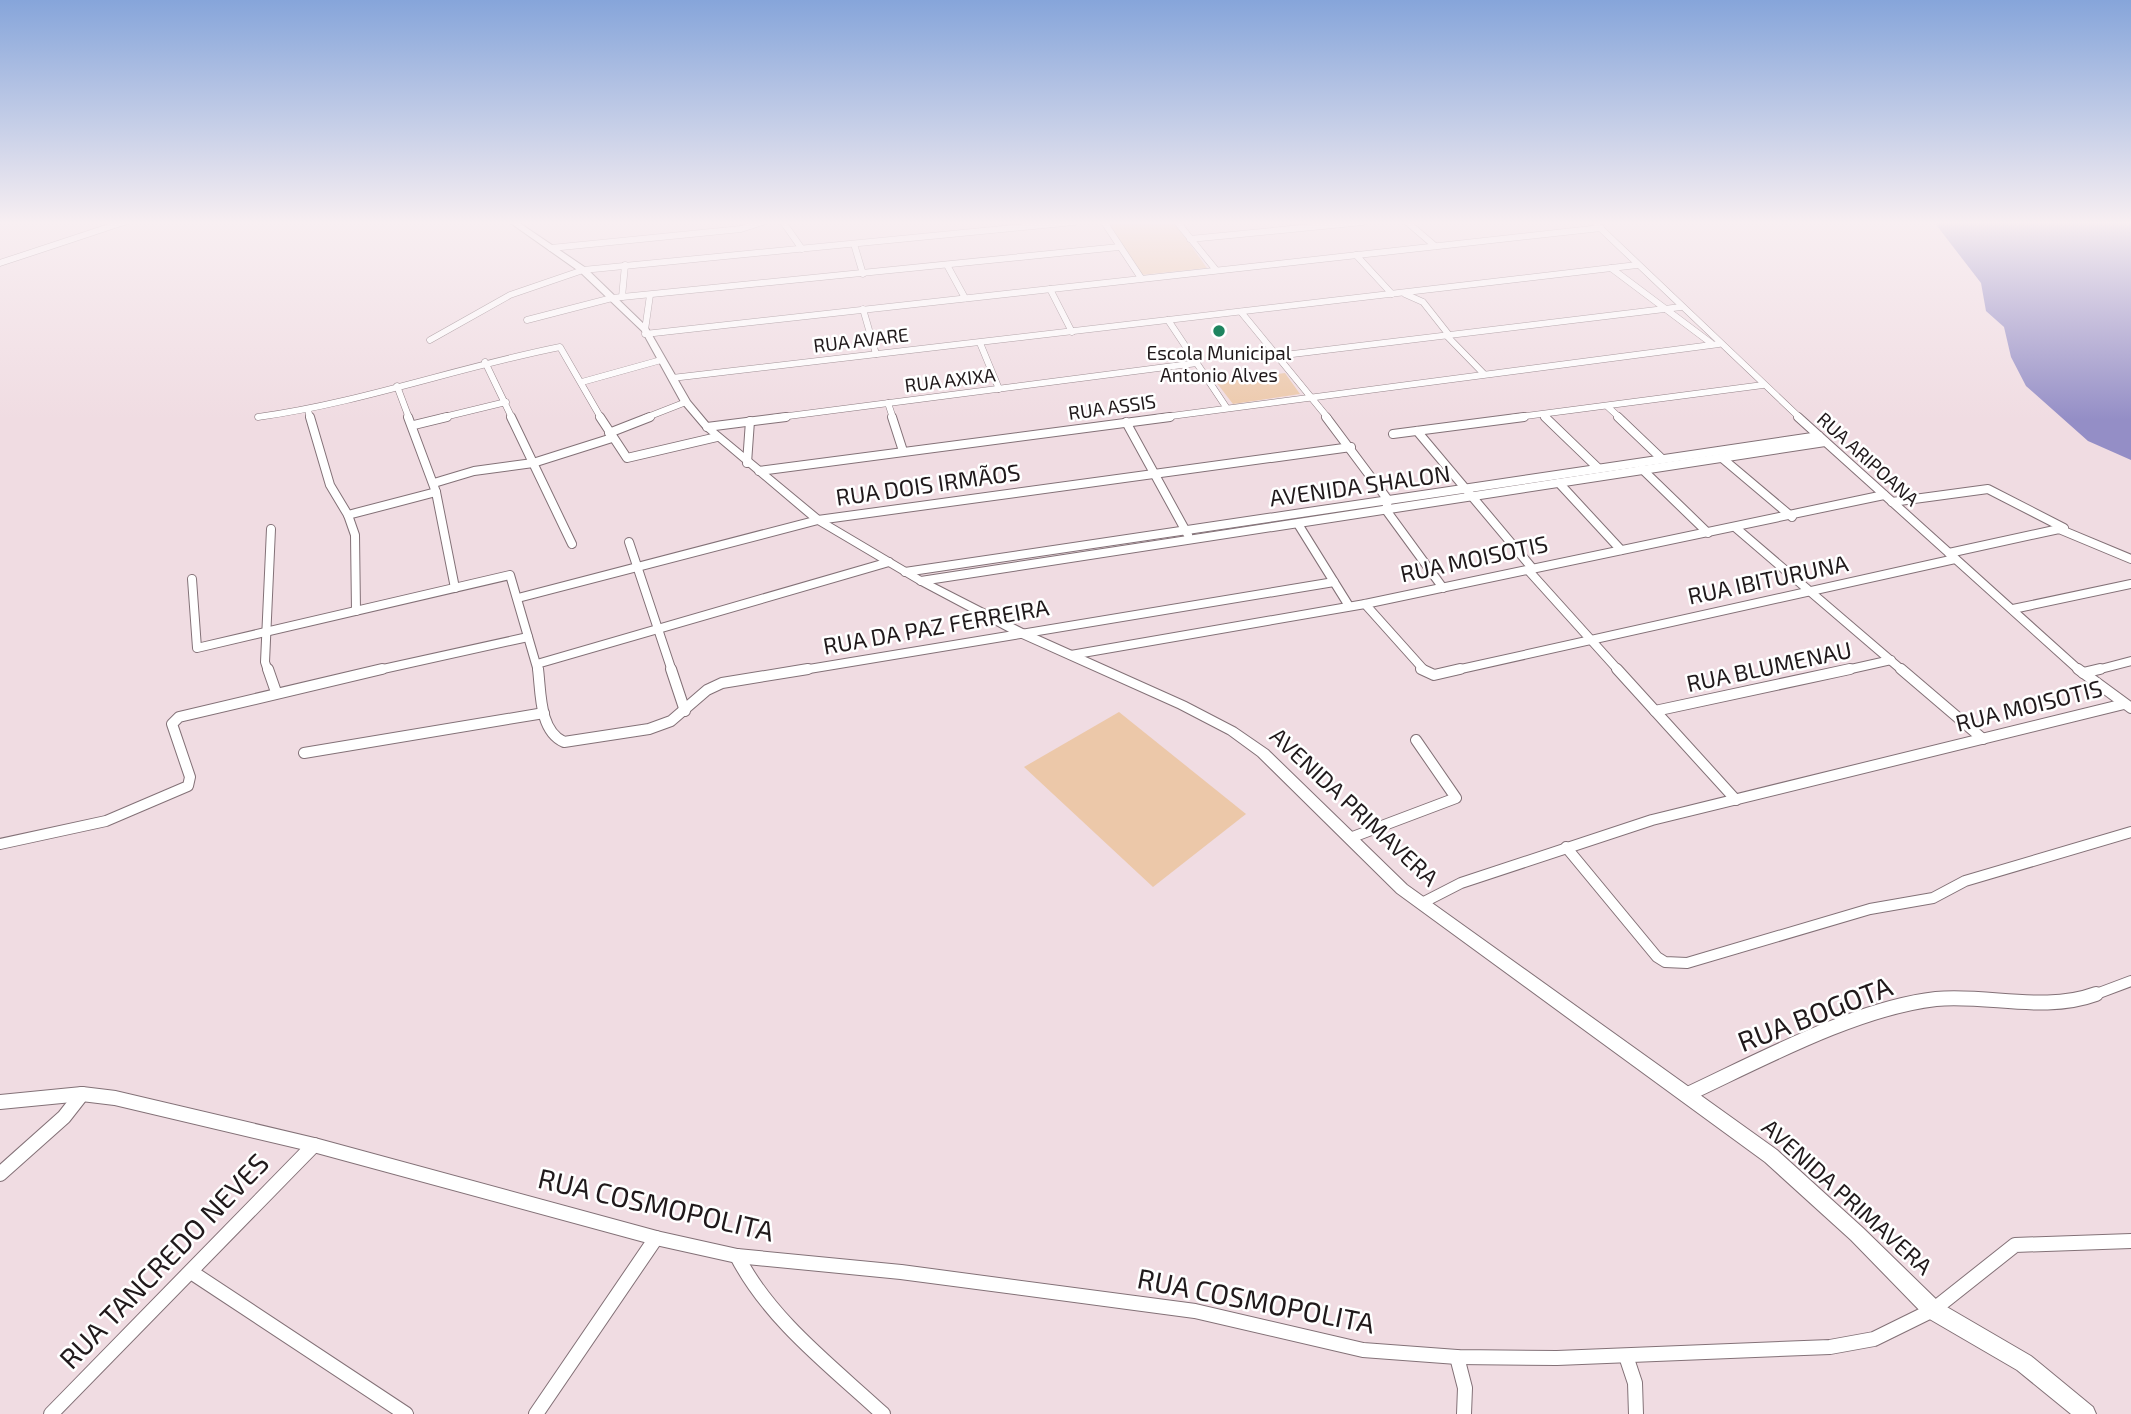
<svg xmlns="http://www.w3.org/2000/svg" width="2131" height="1414" font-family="'Exo 2',sans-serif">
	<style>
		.green { fill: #ecc8a9 }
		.water { fill: #948ec6 }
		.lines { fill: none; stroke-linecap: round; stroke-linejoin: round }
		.minor-far3-casing { stroke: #837177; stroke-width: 7 }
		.minor-far2-casing { stroke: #837177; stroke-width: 10 }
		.minor-far1-casing { stroke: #837177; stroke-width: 12 }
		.minor-casing { stroke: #837177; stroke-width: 16 }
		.tertiary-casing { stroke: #837177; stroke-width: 2 }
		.minor-far3 { stroke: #fff; stroke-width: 6 }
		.minor-far2 { stroke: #fff; stroke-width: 8 }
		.minor-far1 { stroke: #fff; stroke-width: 10 }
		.minor { stroke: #fff; stroke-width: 14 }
		.tertiary { fill: #fff; fill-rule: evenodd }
		.poi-dot { fill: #1e845f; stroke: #fff; stroke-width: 2.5 }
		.labels { text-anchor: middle; stroke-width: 5; stroke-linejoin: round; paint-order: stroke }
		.far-street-label { font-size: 19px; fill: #20191b; stroke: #fff }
		.far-poi-label { font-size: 19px; fill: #20191b; stroke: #fff }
		.street-label { font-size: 23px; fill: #20191b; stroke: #fff }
		.near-street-label { font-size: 28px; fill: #20191b; stroke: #fff }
	</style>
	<rect width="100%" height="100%" fill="#f0dce2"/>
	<g class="green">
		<polygon points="1108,222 1174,222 1207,268 1141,275"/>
		<polygon points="1285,373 1300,394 1233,404 1216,382"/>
		<polygon points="1119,712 1246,814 1153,887 1024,767"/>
	</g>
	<polygon class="water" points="1934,222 2131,222 2131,460 2088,441 2026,386 2011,357 2004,327 1986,311 1981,283"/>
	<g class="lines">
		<g class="minor-far3-casing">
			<g id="minor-far3">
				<polyline points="783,222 802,249"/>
				<polyline points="1104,222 1141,278"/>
				<polyline points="1177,222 1216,270"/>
				<polyline points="1407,222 1435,246"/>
				<polyline points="1597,225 1800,418"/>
				<polyline points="1190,239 1363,222"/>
				<polyline points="854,244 863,274"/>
				<polyline points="551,248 741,229 763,222"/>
				<polyline points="1356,255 1392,294"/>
				<polyline points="0,263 124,222"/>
				<polyline points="947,265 965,298"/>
				<polyline points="1611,268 1711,343"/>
				<polyline points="1050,289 1072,332"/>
				<polyline points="1405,294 1423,302 1449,335"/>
				<polyline points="622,297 625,265"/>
				<polyline points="863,309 876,354"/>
				<polyline points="1241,312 1328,418"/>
				<polyline points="527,320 612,298 1119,247"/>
				<polyline points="1168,320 1226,407"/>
				<polyline points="645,330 650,295"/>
				<polyline points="645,334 1601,228"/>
				<polyline points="1446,335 1484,374"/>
				<polyline points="430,340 510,295 583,270 1074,222"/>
				<polyline points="980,343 999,389"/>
				<polyline points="1276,356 1681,307"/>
				<polyline points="485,362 512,418"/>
				<polyline points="672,378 1637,265"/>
				<polyline points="582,382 661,360"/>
				<polyline points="397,386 409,418"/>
				<polyline points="888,403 893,418"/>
				<polyline points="1608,407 1620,418"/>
				<polyline points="308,410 310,418"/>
				<polyline points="1543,415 1547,418"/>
				<path d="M258 417C360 403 459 367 560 347L601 418"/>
				<polyline points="440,418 506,402"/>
				<polyline points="645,418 686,402"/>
				<polyline points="773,418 1197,363"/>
				<polyline points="1156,418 1719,344"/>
				<polyline points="1511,418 1763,385"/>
			</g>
		</g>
		<g class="minor-far2-casing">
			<g id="minor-far2">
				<polyline points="310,417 330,485 348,515 355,535 356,611"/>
				<polyline points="408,417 436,492 455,588"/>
				<polyline points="511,417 572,544"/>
				<polyline points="600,417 627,458 717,437"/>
				<polyline points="892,417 903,451"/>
				<polyline points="1326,417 1388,500 1386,510 1443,588"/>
				<polyline points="1545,417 1598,468"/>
				<polyline points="1618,417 1661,458"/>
				<polyline points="1798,417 2080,671"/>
				<polyline points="1126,422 1188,535"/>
				<polyline points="414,425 447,417"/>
				<polyline points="707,427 786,417"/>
				<polyline points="1417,431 1533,569"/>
				<polyline points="609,433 650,417"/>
				<polyline points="1393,434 1524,417"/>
				<polyline points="1722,458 1792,517"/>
				<polyline points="747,463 750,421"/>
				<polyline points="1642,469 1708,533"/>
				<polyline points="759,471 1170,417"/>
				<polyline points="434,483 474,471 533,463 612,438"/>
				<polyline points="1559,483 1621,550"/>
				<polyline points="1892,502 1988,489 2064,528"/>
				<polyline points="348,515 436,492"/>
				<polyline points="1298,524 1349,606"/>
				<polyline points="1736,528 1903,671"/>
				<polyline points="629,542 672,671"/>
				<polyline points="1949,553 2059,529 2131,559"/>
				<polyline points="1528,570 1619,671"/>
				<polyline points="905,572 1819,436"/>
				<polyline points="192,579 197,648 510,575 538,671"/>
				<polyline points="921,581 1825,442"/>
				<polyline points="518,598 818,520 1351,447"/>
				<polyline points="1365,604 1425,671"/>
				<polyline points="2013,609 2131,584"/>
				<polyline points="1071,655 1365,604 1884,495"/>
				<polyline points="537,664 889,562"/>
				<polyline points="268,671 265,662 271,529"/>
				<polyline points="374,671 528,637"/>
				<polyline points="797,671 1334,582"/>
				<polyline points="1452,671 1955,559"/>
				<polyline points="1842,671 1891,660"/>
				<polyline points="2093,671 2131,661"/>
			</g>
		</g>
		<g class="minor-far1-casing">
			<g id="minor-far1">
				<polyline points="268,669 276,692"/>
				<path d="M538 669C541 692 539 731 564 742L649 729 671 721 707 690 722 683 808 669"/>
				<polyline points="671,669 685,711"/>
				<polyline points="1421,669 1434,675 1460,669"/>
				<polyline points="1617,669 1736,800"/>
				<polyline points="1901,669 1983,739"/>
				<polyline points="2078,669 2131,708"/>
				<polyline points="2083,673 2100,669"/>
				<polyline points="1655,711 1850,669"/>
				<polyline points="304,753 544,713"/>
				<polyline points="1350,838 1456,798 1416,740"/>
				<polyline points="0,844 106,821 188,786 190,777 172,724 179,717 382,669"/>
				<polyline points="1566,847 1657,957 1665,962 1687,963 1870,909 1933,898 1965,881 2131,832"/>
				<polyline points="1422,903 1461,883 1652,820 2124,704"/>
				<polyline points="2091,996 2131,981"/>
			</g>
		</g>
		<g class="minor-casing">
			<g id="minor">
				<path d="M1686 1095C1759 1061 1856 1008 1936 999 1989 994 2044 1013 2096 994"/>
				<polyline points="0,1102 82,1094 115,1098 314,1145 656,1238 737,1256 901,1272 1195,1311 1363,1350 1457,1357 1557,1358 1830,1347 1874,1339 1933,1310 2015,1245 2131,1241"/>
				<polyline points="0,1174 64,1117 82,1094"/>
				<path d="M737 1256C770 1320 831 1366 883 1414"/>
				<polyline points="191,1272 406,1414"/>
				<polyline points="1626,1356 1635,1383 1636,1414"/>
				<polyline points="1457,1357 1465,1388 1464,1414"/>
				<polyline points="51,1414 314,1145"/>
				<polyline points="536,1414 656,1238"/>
			</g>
		</g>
		<g class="tertiary-casing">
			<polygon id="tertiary" points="509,222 518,222 586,268 648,328 690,401 710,425 822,518 925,579 1023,629 1186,702 1236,728 1268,750 1407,885 1777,1150 1863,1228 1940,1303 2031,1356 2093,1407 2096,1414 2071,1414 2017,1370 1926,1317 1851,1240 1765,1162 1397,893 1258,756 1228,734 1178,708 1015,635 917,583 814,522 704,429 681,402 642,331 580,272"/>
		</g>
		<use href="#minor-far3" class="minor-far3"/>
		<use href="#minor-far2" class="minor-far2"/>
		<use href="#minor-far1" class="minor-far1"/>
		<use href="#minor" class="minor"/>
		<use href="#tertiary" class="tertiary"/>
	</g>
	<linearGradient id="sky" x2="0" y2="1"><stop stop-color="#86a5da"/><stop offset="0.53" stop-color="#f8eff2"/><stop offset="1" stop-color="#f8eff2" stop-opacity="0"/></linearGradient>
	<rect width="2131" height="420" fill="url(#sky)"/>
	<circle class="poi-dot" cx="1219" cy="331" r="7"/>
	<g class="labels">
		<g class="far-street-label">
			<text transform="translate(861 340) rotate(-7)" y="7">RUA AVARE</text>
			<text transform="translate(950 380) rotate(-7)" y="7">RUA AXIXA</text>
			<text transform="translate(1112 407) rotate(-8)" y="7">RUA ASSIS</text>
			<text transform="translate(1868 459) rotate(42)" y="7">RUA ARIPOANA</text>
		</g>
		<g class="far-poi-label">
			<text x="1219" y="360">Escola Municipal<tspan x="1219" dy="22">Antonio Alves</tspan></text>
		</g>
		<g class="street-label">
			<text transform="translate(928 485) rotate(-8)" y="8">RUA DOIS IRMÃOS</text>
			<text transform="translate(1360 486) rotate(-8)" y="8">AVENIDA SHALON</text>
			<text transform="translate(1474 559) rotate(-12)" y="8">RUA MOISOTIS</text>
			<text transform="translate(1768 580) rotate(-12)" y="8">RUA IBITURUNA</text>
			<text transform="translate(936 627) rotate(-10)" y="8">RUA DA PAZ FERREIRA</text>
			<text transform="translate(1769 667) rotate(-12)" y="8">RUA BLUMENAU</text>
			<text transform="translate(2029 706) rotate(-14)" y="8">RUA MOISOTIS</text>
			<text transform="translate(1354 807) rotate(43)" y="8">AVENIDA PRIMAVERA</text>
			<text transform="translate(1847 1197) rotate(42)" y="8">AVENIDA PRIMAVERA</text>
		</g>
		<g class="near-street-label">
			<text transform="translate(1815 1014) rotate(-21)" y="10">RUA BOGOTA</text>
			<text transform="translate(656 1205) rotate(13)" y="10">RUA COSMOPOLITA</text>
			<text transform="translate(164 1261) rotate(-46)" y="10">RUA TANCREDO NEVES</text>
			<text transform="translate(1256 1301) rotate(11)" y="10">RUA COSMOPOLITA</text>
		</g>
	</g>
</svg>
